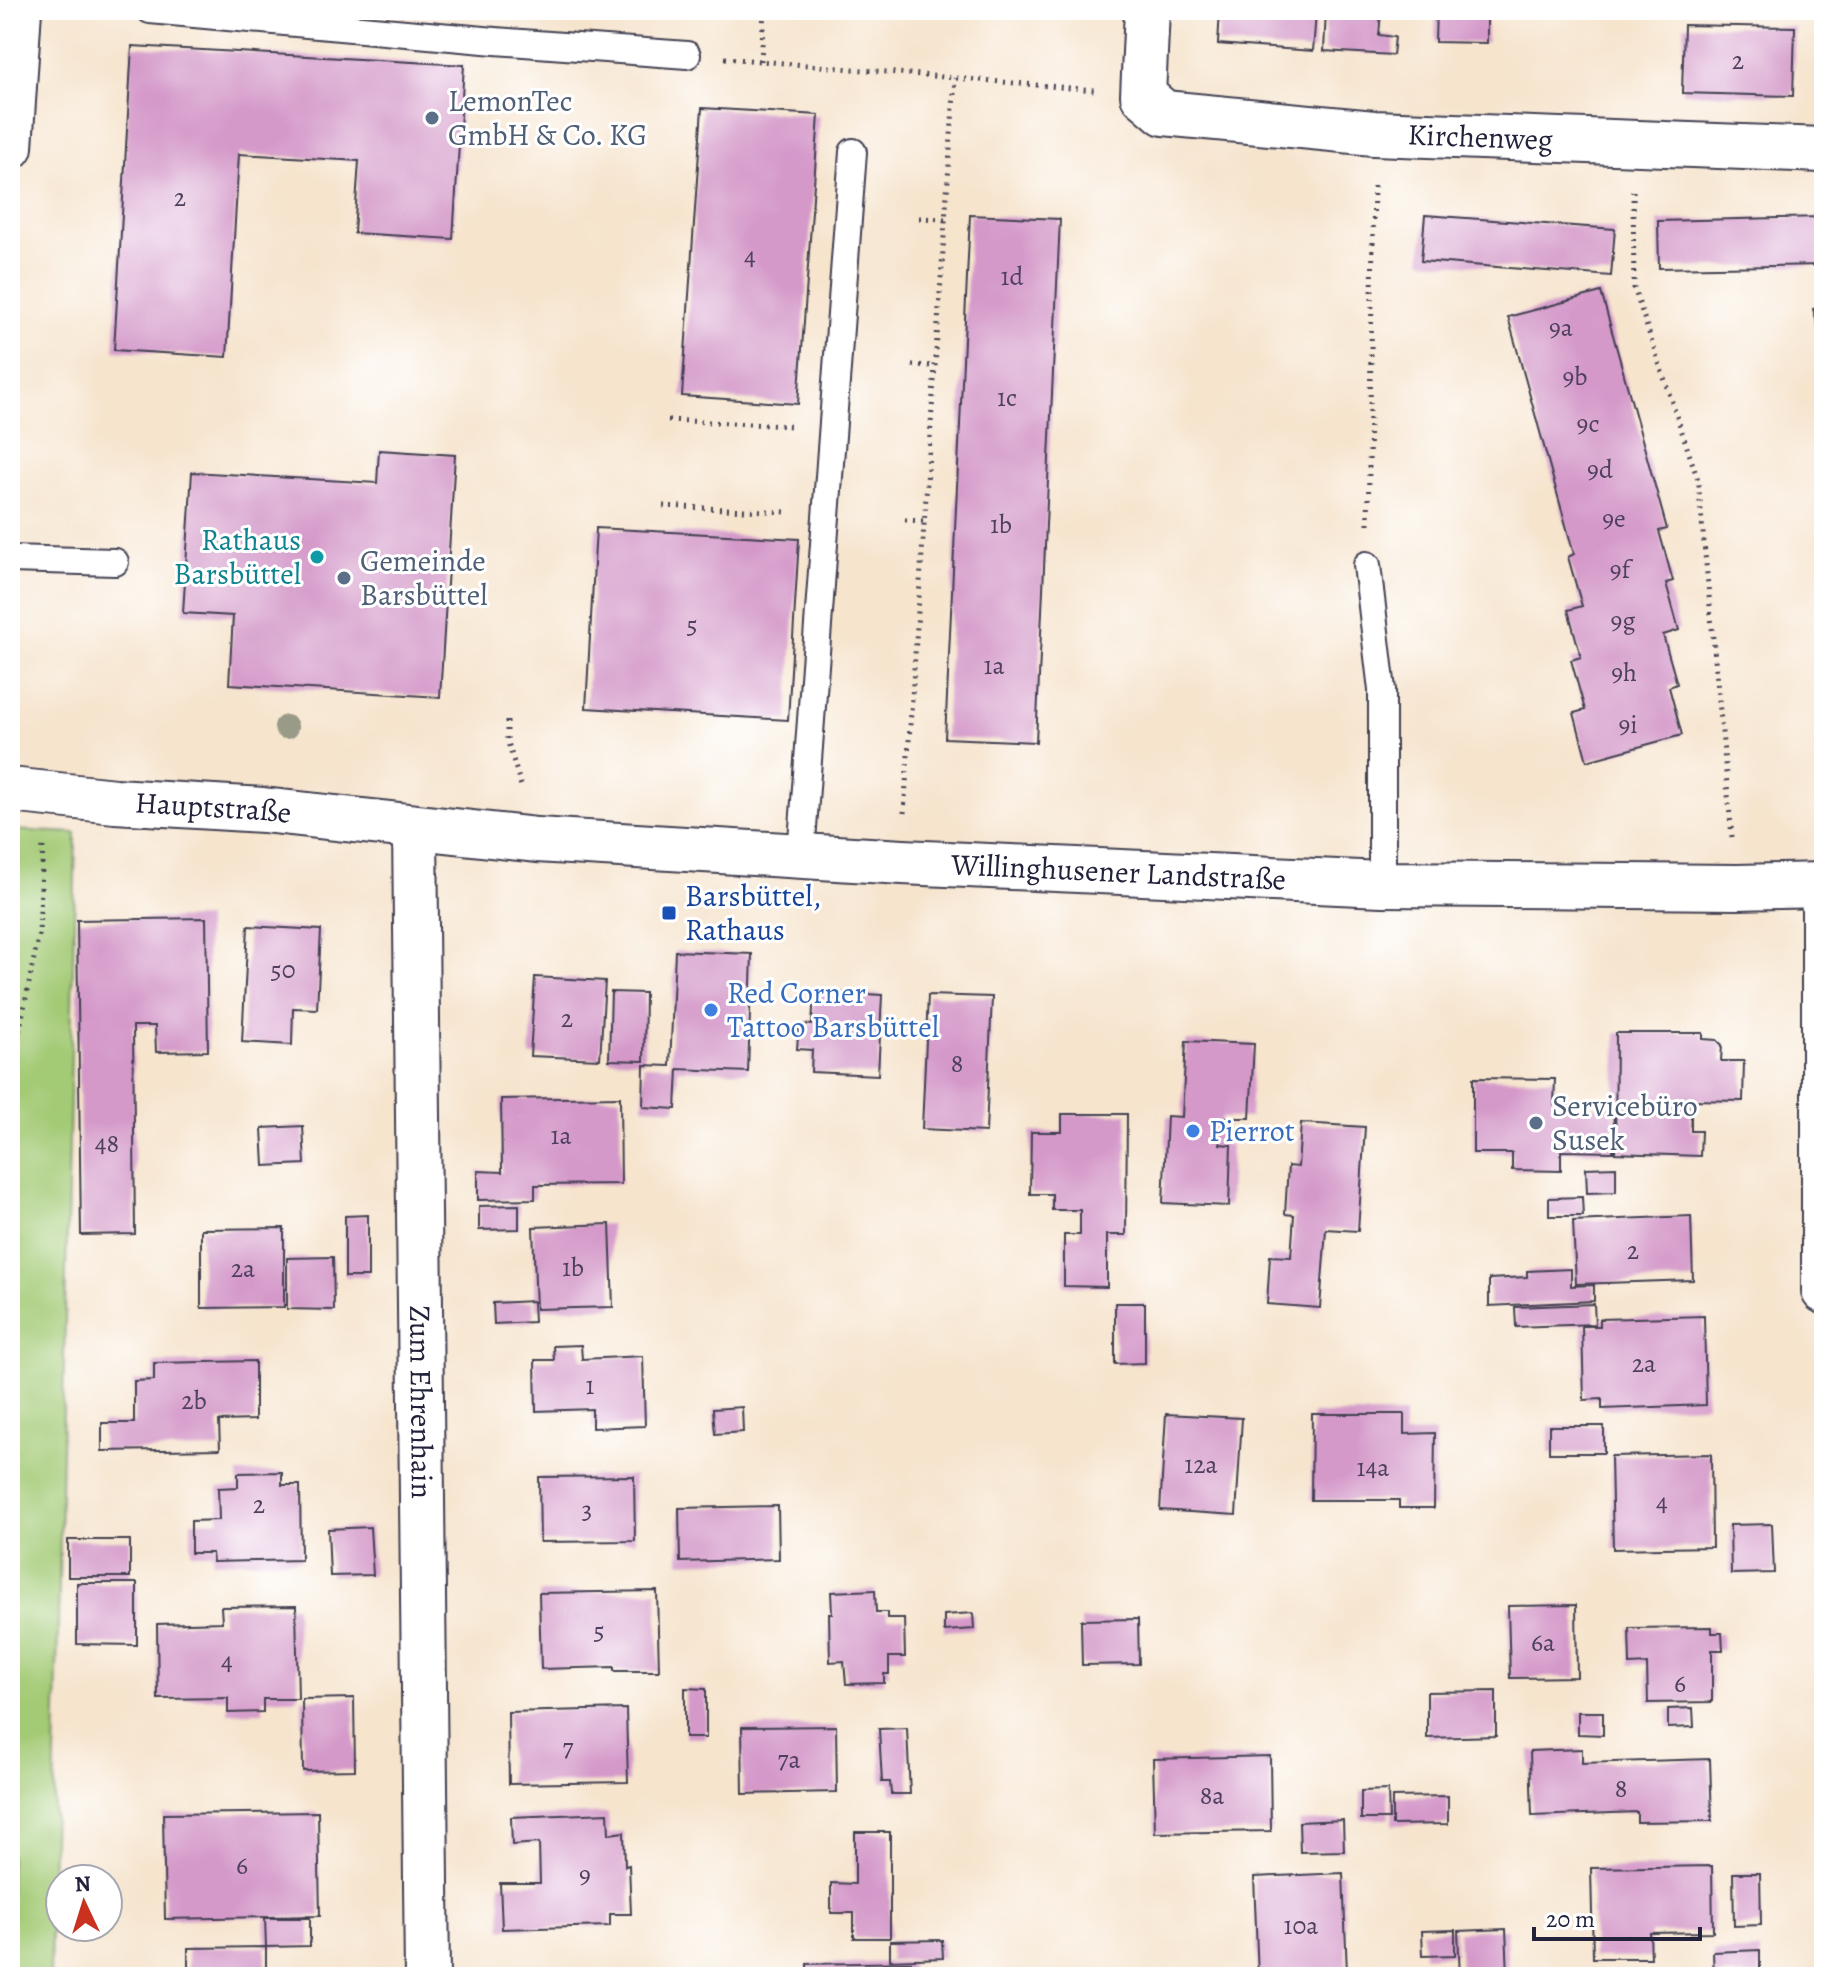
<svg xmlns="http://www.w3.org/2000/svg" width="1834" height="1987" font-family="Alegreya,serif">
	<style>
		.green { fill: #a3ca75; stroke: #627658; stroke-width: 2 }
		.building { fill: #d499c9 }
		.lines { fill: none; stroke-linecap: round; stroke-linejoin: round }
		.service-casing { stroke: #423f51; stroke-width: 30 }
		.minor-casing { stroke: #423f51; stroke-width: 48 }
		.tertiary-casing { stroke: #423f51; stroke-width: 48 }
		.path { stroke: #423f51; stroke-width: 5; stroke-dasharray: 2 6; stroke-linecap: butt }
		.service { stroke: #fff; stroke-width: 26 }
		.minor { stroke: #fff; stroke-width: 44 }
		.tertiary { stroke: #fff; stroke-width: 44 }
		.tree { fill: #9a9a88 }
		.service-dot { fill: #5c6f8a; stroke: #fff; stroke-width: 3 }
		.culture-dot { fill: #0f9aa8; stroke: #fff; stroke-width: 3 }
		.transit-dot { fill: #1a4fb4; stroke: #fff; stroke-width: 3 }
		.shop-dot { fill: #3f7fe0; stroke: #fff; stroke-width: 3 }
		.labels { text-anchor: middle; stroke-width: 6; stroke-linejoin: round; paint-order: stroke }
		.number-label { font-size: 26px; fill: #4e405e }
		.service-label { font-size: 30px; fill: #4e5e75; stroke: #fff; text-anchor: start }
		.street-label { font-size: 30px; fill: #22223b; stroke: #fff }
		.culture-label { font-size: 30px; fill: #0d838f; stroke: #fff; text-anchor: end }
		.transit-label { font-size: 30px; fill: #164399; stroke: #fff; text-anchor: start }
		.shop-label { font-size: 30px; fill: #366cbe; stroke: #fff; text-anchor: start }
	</style>
	<rect width="100%" height="100%" fill="#fff"/>
	<filter id="ink" filterUnits="userSpaceOnUse"><feTurbulence type="fractalNoise" baseFrequency=".0125" numOctaves="2"/><feDisplacementMap in="SourceGraphic" scale="16" xChannelSelector="R" yChannelSelector="G"/><feConvolveMatrix kernelMatrix="1 2 1 2 8 2 1 2 1" color-interpolation-filters="sRGB"/></filter>
	<filter id="wash" filterUnits="userSpaceOnUse"><feTurbulence type="fractalNoise" baseFrequency=".006" numOctaves="4" result="noise"/><feDisplacementMap in="SourceGraphic" scale="32" xChannelSelector="R" yChannelSelector="G"/><feGaussianBlur stdDeviation="1.8" result="paint"/><feColorMatrix in="noise" values="0 0 0 0 0 0 0 0 0 0 0 0 0 0 0 0 0 1.4 0 .05"/><feComposite in="paint" operator="in"/></filter>
	<g filter="url(#wash)">
		<rect width="100%" height="100%" fill="#f6e4cd"/>
		<polygon class="green" points="10,830 76,833 50,1977 10,1977"/>
		<g id="blocks">
			<g class="building">
				<polygon points="1220,10 1304,10 1316,13 1313,51 1218,44"/>
				<polygon points="1326,10 1381,12 1379,35 1395,37 1393,55 1324,51"/>
				<polygon points="1436,10 1487,10 1487,43 1435,42"/>
				<polygon points="1824,11 1824,59 1820,59 1818,12"/>
				<polygon points="1684,25 1795,27 1793,96 1682,93"/>
				<polygon points="132,46 464,65 453,239 354,233 359,161 239,154 227,357 114,350"/>
				<polygon points="702,108 819,115 798,404 682,396"/>
				<polygon points="970,215 1060,219 1036,742 945,738"/>
				<polygon points="1425,215 1615,229 1611,276 1421,261"/>
				<polygon points="1824,217 1824,265 1659,268 1658,221"/>
				<polygon points="1601,292 1667,529 1659,531 1673,581 1666,583 1679,630 1663,635 1677,684 1669,687 1682,735 1587,761 1574,713 1585,710 1571,660 1581,657 1568,610 1582,606 1568,557 1574,554 1508,317"/>
				<polygon points="1824,306 1824,344 1823,344 1813,309"/>
				<polygon points="379,450 455,455 440,697 229,684 233,616 183,613 192,472 377,483"/>
				<polygon points="596,528 799,539 788,720 586,708"/>
				<polygon points="206,918 208,1051 156,1052 155,1026 133,1026 135,1234 81,1235 77,920"/>
				<polygon points="248,926 321,930 317,1009 293,1008 292,1045 242,1042"/>
				<polygon points="675,951 752,954 748,1072 678,1069 676,1109 643,1107 644,1065 670,1066"/>
				<polygon points="535,977 605,981 600,1059 530,1056"/>
				<polygon points="814,991 882,995 878,1075 811,1072 812,1050 797,1049 799,1024 812,1025"/>
				<polygon points="611,992 645,993 644,1061 609,1060"/>
				<polygon points="928,995 992,997 986,1132 922,1129"/>
				<polygon points="1616,1033 1703,1033 1703,1039 1717,1040 1722,1045 1721,1061 1744,1061 1743,1101 1691,1100 1691,1131 1701,1131 1700,1156 1615,1153"/>
				<polygon points="1186,1041 1254,1044 1250,1118 1221,1118 1220,1144 1231,1145 1229,1206 1163,1203 1167,1116 1182,1117"/>
				<polygon points="1473,1078 1555,1079 1554,1105 1614,1106 1613,1152 1561,1151 1561,1171 1512,1170 1512,1153 1473,1153"/>
				<polygon points="620,1097 621,1184 535,1185 535,1199 478,1200 478,1171 502,1172 501,1099"/>
				<polygon points="1062,1114 1127,1114 1126,1235 1107,1235 1107,1287 1064,1286 1064,1235 1080,1235 1080,1210 1052,1210 1052,1194 1030,1194 1031,1132 1062,1132"/>
				<polygon points="1301,1123 1365,1127 1358,1231 1326,1229 1320,1308 1267,1304 1270,1256 1291,1257 1294,1215 1285,1214 1288,1166 1298,1167"/>
				<polygon points="303,1126 305,1164 264,1166 262,1128"/>
				<polygon points="1616,1167 1616,1192 1587,1193 1586,1168"/>
				<polygon points="1582,1197 1583,1216 1549,1216 1549,1198"/>
				<polygon points="519,1205 519,1229 479,1230 479,1206"/>
				<polygon points="368,1215 368,1277 345,1277 345,1216"/>
				<polygon points="1691,1216 1693,1280 1576,1284 1573,1221"/>
				<polygon points="610,1224 613,1307 536,1309 533,1227"/>
				<polygon points="284,1228 284,1307 201,1308 201,1229"/>
				<polygon points="333,1257 334,1310 287,1309 287,1258"/>
				<polygon points="1571,1269 1571,1286 1594,1285 1594,1301 1489,1306 1489,1279 1527,1277 1527,1271"/>
				<polygon points="533,1301 534,1322 494,1324 493,1303"/>
				<polygon points="1115,1303 1145,1303 1145,1363 1115,1364"/>
				<polygon points="1594,1304 1595,1324 1516,1327 1515,1307"/>
				<polygon points="1704,1316 1706,1405 1602,1409 1602,1399 1584,1400 1582,1326 1600,1326 1600,1319"/>
				<polygon points="581,1345 582,1359 643,1356 645,1426 592,1428 592,1409 536,1411 535,1360 554,1360 553,1346"/>
				<polygon points="255,1361 255,1420 219,1421 220,1449 102,1451 102,1423 134,1423 134,1381 154,1380 154,1363"/>
				<polygon points="742,1407 743,1432 715,1434 713,1409"/>
				<polygon points="1166,1414 1242,1418 1236,1515 1160,1510"/>
				<polygon points="1312,1414 1404,1414 1404,1434 1435,1433 1434,1508 1399,1508 1399,1500 1311,1500"/>
				<rect x="1549" y="1426" width="55" height="27"/>
				<polygon points="1711,1454 1712,1547 1613,1549 1611,1456"/>
				<polygon points="282,1472 282,1485 300,1485 301,1560 213,1562 212,1553 191,1553 191,1521 219,1520 218,1488 238,1487 238,1473"/>
				<polygon points="634,1476 635,1541 540,1542 539,1477"/>
				<polygon points="778,1506 779,1559 680,1562 679,1508"/>
				<polygon points="1772,1524 1774,1573 1731,1574 1730,1525"/>
				<polygon points="370,1527 373,1575 330,1576 328,1529"/>
				<rect x="68" y="1540" width="62" height="37"/>
				<polygon points="77,1583 137,1583 137,1645 77,1644"/>
				<polygon points="875,1590 876,1612 887,1612 887,1618 904,1618 905,1657 889,1657 889,1674 884,1674 884,1683 846,1684 844,1661 830,1662 829,1613 832,1613 831,1592"/>
				<polygon points="657,1591 659,1671 614,1671 614,1667 541,1669 539,1593"/>
				<polygon points="1576,1605 1577,1677 1510,1678 1508,1606"/>
				<polygon points="296,1606 298,1699 263,1699 263,1712 228,1713 228,1698 158,1699 157,1624 222,1622 221,1607"/>
				<polygon points="973,1613 974,1629 944,1631 944,1615"/>
				<polygon points="1138,1619 1139,1664 1082,1665 1081,1620"/>
				<polygon points="1712,1627 1712,1633 1722,1633 1723,1650 1712,1650 1712,1702 1648,1703 1647,1664 1630,1665 1629,1628"/>
				<polygon points="685,1688 706,1689 706,1738 685,1738"/>
				<polygon points="1496,1691 1496,1736 1427,1738 1427,1692"/>
				<polygon points="354,1698 355,1770 303,1771 302,1699"/>
				<polygon points="1693,1708 1694,1727 1668,1728 1668,1709"/>
				<polygon points="626,1709 628,1782 509,1784 508,1712"/>
				<polygon points="1578,1712 1603,1712 1603,1735 1578,1734"/>
				<polygon points="836,1726 837,1792 743,1794 742,1727"/>
				<polygon points="907,1728 910,1794 891,1794 890,1782 882,1782 879,1729"/>
				<polygon points="1582,1749 1582,1763 1710,1759 1712,1821 1637,1822 1637,1812 1532,1816 1530,1751"/>
				<polygon points="1270,1756 1271,1831 1155,1833 1153,1759"/>
				<polygon points="1388,1790 1389,1819 1361,1819 1361,1791"/>
				<polygon points="1448,1796 1448,1824 1392,1825 1392,1797"/>
				<polygon points="318,1812 320,1916 165,1919 163,1814"/>
				<polygon points="608,1813 609,1834 624,1832 625,1866 629,1865 631,1914 610,1914 610,1926 502,1929 500,1883 540,1883 539,1843 512,1845 511,1817"/>
				<polygon points="1343,1820 1344,1851 1300,1852 1299,1822"/>
				<polygon points="855,1832 890,1832 890,1938 854,1938 854,1913 831,1913 831,1883 855,1884"/>
				<polygon points="1712,1866 1713,1932 1650,1933 1651,1958 1593,1958 1591,1868"/>
				<polygon points="1343,1873 1347,1973 1258,1977 1254,1877"/>
				<polygon points="1733,1873 1760,1873 1761,1925 1734,1926"/>
				<polygon points="265,1918 310,1918 310,1946 266,1947"/>
				<polygon points="1506,1929 1508,1975 1460,1977 1458,1931"/>
				<polygon points="1455,1930 1455,1955 1423,1956 1422,1931"/>
				<polygon points="942,1940 943,1958 890,1960 890,1941"/>
				<polygon points="266,1947 266,1970 301,1969 302,1977 227,1977 227,1973 188,1973 188,1948"/>
				<polygon points="1760,1950 1760,1975 1714,1976 1713,1952"/>
				<polygon points="911,1962 911,1977 807,1977 807,1964"/>
			</g>
		</g>
	</g>
	<g filter="url(#ink)">
		<use href="#blocks" fill-opacity="0" stroke="#423f51" stroke-width="2"/>
		<g class="lines">
			<g class="service-casing">
				<g id="service">
					<polyline points="150,10 495,41 687,55"/>
					<polyline points="10,559 115,562"/>
					<polyline points="1367,565 1382,690 1382,884"/>
					<polyline points="801,855 853,152"/>
				</g>
			</g>
			<g class="minor-casing">
				<g id="minor">
					<path id="s1" d="M1147 10 1143 95 1164 113 1374 133 1824 150"/>
					<polyline points="10,147 19,10"/>
					<path id="s2" d="M415 828 427 1977"/>
					<polyline points="1824,885 1824,1291"/>
				</g>
			</g>
			<g class="tertiary-casing">
				<g id="tertiary">
					<path id="s3" d="M10 790 115 801 263 810 537 840 903 862 1382 884 1737 887 1824 885"/>
				</g>
			</g>
			<g class="path">
				<polyline points="725,58 1094,90"/>
				<polyline points="761,61 764,10"/>
				<polyline points="1633,191 1634,288 1698,480 1732,837"/>
				<polyline points="919,218 945,219"/>
				<polyline points="912,365 935,366"/>
				<polyline points="668,420 791,426"/>
				<polyline points="663,506 786,512"/>
				<polyline points="905,520 924,521"/>
				<polyline points="1368,524 1374,182"/>
				<polyline points="507,721 507,739 521,786"/>
				<polyline points="904,813 955,78"/>
				<polyline points="10,1078 39,933 43,843"/>
			</g>
			<use href="#service" class="service"/>
			<use href="#minor" class="minor"/>
			<use href="#tertiary" class="tertiary"/>
		</g>
		<circle class="tree" cx="286" cy="727" r="12"/>
	</g>
	<g class="service-dot">
		<circle cx="432" cy="118" r="8"/>
		<circle cx="344" cy="578" r="8"/>
		<circle cx="1536" cy="1123" r="8"/>
	</g>
	<circle class="culture-dot" cx="317" cy="557" r="8"/>
	<rect class="transit-dot" x="661" y="905" width="16" height="16" rx="4"/>
	<g class="shop-dot">
		<circle cx="711" cy="1010" r="8"/>
		<circle cx="1193" cy="1131" r="8"/>
	</g>
	<g class="labels">
		<g class="number-label">
			<text x="1738" y="69">2</text>
			<text x="180" y="206">2</text>
			<text x="750" y="265">4</text>
			<text x="1012" y="285">1d</text>
			<text x="1561" y="336">9a</text>
			<text x="1575" y="385">9b</text>
			<text x="1007" y="406">1c</text>
			<text x="1588" y="432">9c</text>
			<text x="1600" y="478">9d</text>
			<text x="1614" y="527">9e</text>
			<text x="1001" y="533">1b</text>
			<text x="1620" y="578">9f</text>
			<text x="1623" y="629">9g</text>
			<text x="692" y="633">5</text>
			<text x="994" y="674">1a</text>
			<text x="1624" y="681">9h</text>
			<text x="1628" y="733">9i</text>
			<text x="283" y="978">50</text>
			<text x="567" y="1027">2</text>
			<text x="957" y="1072">8</text>
			<text x="561" y="1144">1a</text>
			<text x="107" y="1152">48</text>
			<text x="1633" y="1259">2</text>
			<text x="573" y="1276">1b</text>
			<text x="243" y="1277">2a</text>
			<text x="1644" y="1372">2a</text>
			<text x="590" y="1394">1</text>
			<text x="194" y="1409">2b</text>
			<text x="1201" y="1473">12a</text>
			<text x="1373" y="1476">14a</text>
			<text x="1662" y="1511">4</text>
			<text x="259" y="1513">2</text>
			<text x="587" y="1518">3</text>
			<text x="599" y="1639">5</text>
			<text x="1543" y="1651">6a</text>
			<text x="227" y="1670">4</text>
			<text x="1680" y="1692">6</text>
			<text x="568" y="1756">7</text>
			<text x="789" y="1768">7a</text>
			<text x="1621" y="1797">8</text>
			<text x="1212" y="1804">8a</text>
			<text x="242" y="1874">6</text>
			<text x="585" y="1883">9</text>
			<text x="1301" y="1934">10a</text>
		</g>
		<g class="service-label">
			<text x="448" y="111">LemonTec<tspan x="448" dy="34">GmbH &amp; Co. KG</tspan></text>
			<text x="360" y="571">Gemeinde<tspan x="360" dy="34">Barsbüttel</tspan></text>
			<text x="1552" y="1116">Servicebüro<tspan x="1552" dy="34">Susek</tspan></text>
		</g>
		<g class="street-label">
			<text dy="10" stroke="none"><textPath href="#s1" startOffset="430">Kirchenweg</textPath></text>
			<text dy="10" stroke="none"><textPath href="#s3" startOffset="204">Hauptstraße</textPath></text>
			<text dy="10" stroke="none"><textPath href="#s3" startOffset="1112">Willinghusener Landstraße</textPath></text>
			<text dy="10" stroke="none"><textPath href="#s2" startOffset="574">Zum Ehrenhain</textPath></text>
		</g>
		<g class="culture-label">
			<text x="301" y="550">Rathaus<tspan x="301" dy="34">Barsbüttel</tspan></text>
		</g>
		<g class="transit-label">
			<text x="685" y="906">Barsbüttel,<tspan x="685" dy="34">Rathaus</tspan></text>
		</g>
		<g class="shop-label">
			<text x="727" y="1003">Red Corner<tspan x="727" dy="34">Tattoo Barsbüttel</tspan></text>
			<text x="1209" y="1141">Pierrot</text>
		</g>
	</g>
	<rect width="1834" height="1987" fill="none" stroke="#fff" stroke-width="40"/>
	<g transform="translate(84 1903) rotate(356)"><circle r="38" fill="#ffffff" stroke="#a7a7b1" stroke-width="2"/>
	<path d="M0-6L14 30L0 20L-14 30Z" fill="#c8321e"/>
	<text y="-12" font-size="22" font-weight="bold" text-anchor="middle" fill="#22223b">N</text>
	</g>
	<path d="M1534 1927v12h166v-12" fill="none" stroke="#22223b" stroke-width="4"/>
	<text x="1546" y="1927" font-size="24" fill="#22223b" stroke="#ffffff" stroke-width="6" paint-order="stroke">20 m</text>
</svg>
